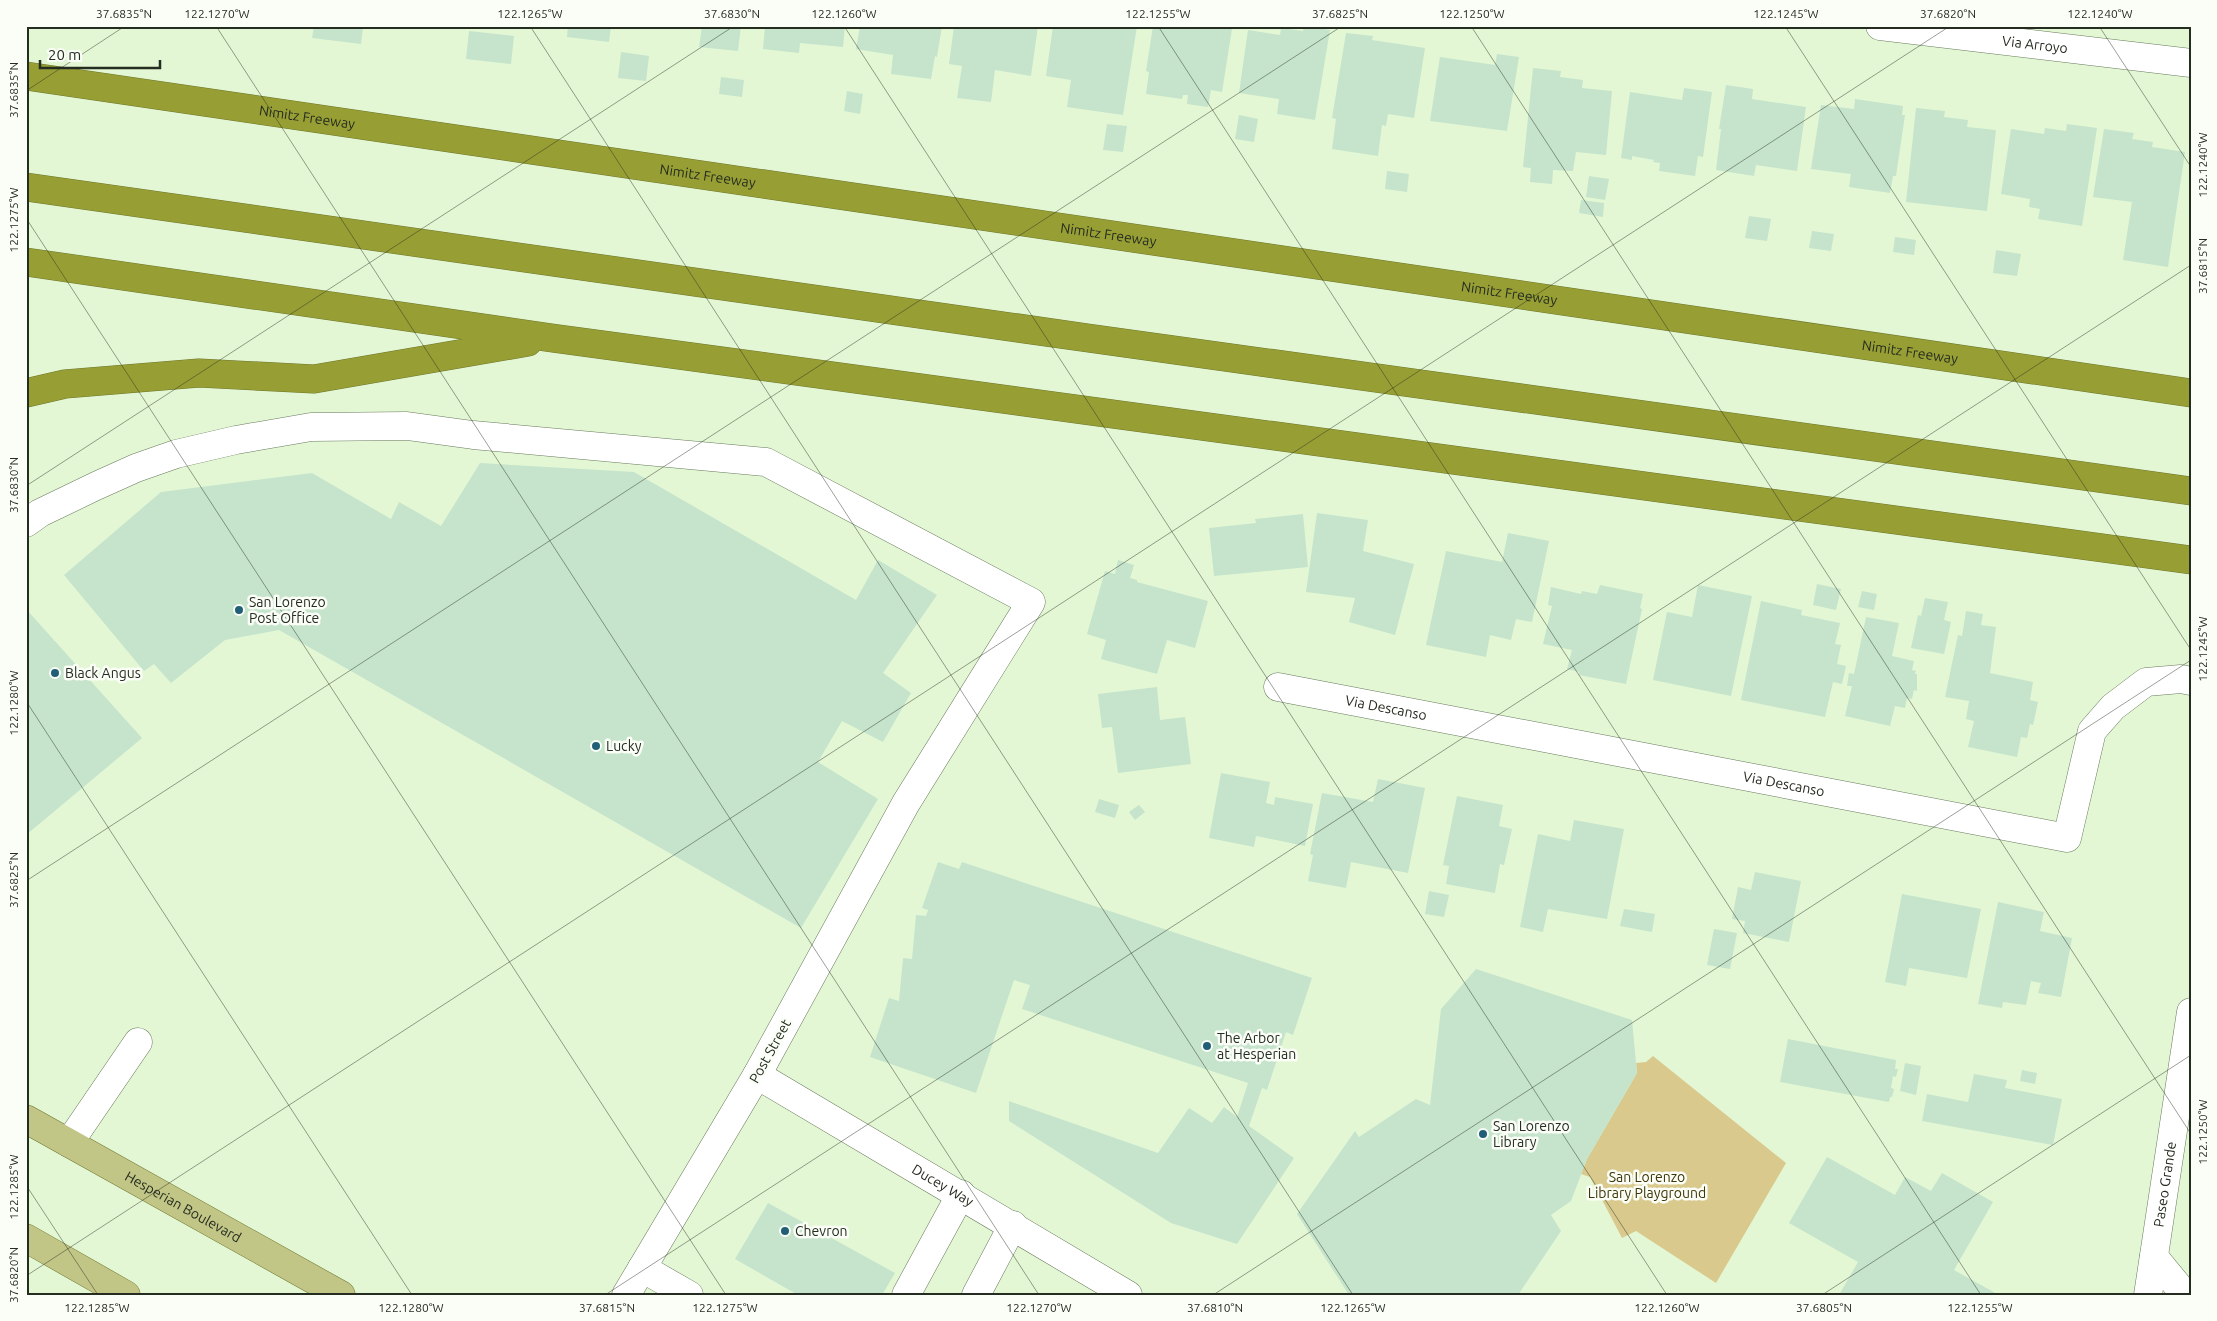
<svg xmlns="http://www.w3.org/2000/svg" width="2217" height="1321" font-family="Ubuntu,sans-serif">
	<style>
		.green { fill: #d9c98d }
		.building { fill: #c5e4cb }
		.lines { fill: none; stroke-linecap: round; stroke-linejoin: round }
		.minor-casing { stroke: #697a5c; stroke-width: 29 }
		.major-casing { stroke: #6f772d; stroke-width: 29 }
		.highway-casing { stroke: #6f772d; stroke-width: 29 }
		.minor { stroke: #fff; stroke-width: 28 }
		.major { stroke: #c1c585; stroke-width: 28 }
		.highway { stroke: #979f34; stroke-width: 28 }
		.ticks { fill: none; stroke: #252c20; stroke-width: 1; stroke-opacity: 0.45 }
		.poi-dot { fill: #205f75; stroke: #fafef7; stroke-width: 2 }
		.labels { text-anchor: middle; stroke-width: 5; stroke-linejoin: round; paint-order: stroke }
		.street-label { font-size: 14px; fill: #252c20; stroke: #fafef7 }
		.poi-label { font-size: 14px; fill: #252c20; stroke: #fafef7; text-anchor: start }
		.park-label { font-size: 14px; fill: #403506; stroke: #fafef7 }
		.neatline { fill: none; stroke: #252c20; stroke-width: 2 }
		.ticks-label { font-size: 12px; text-anchor: middle; fill: #252c20 }
	</style>
	<rect width="100%" height="100%" fill="#e3f7d5"/>
	<polygon class="green" points="1653,1056 1786,1163 1716,1283 1636,1231 1622,1238 1590,1177 1581,1174 1587,1159 1637,1073 1636,1063 1646,1062"/>
	<g class="building">
		<polygon points="314,26 363,26 361,44 312,38"/>
		<polygon points="568,26 611,26 609,42 567,37"/>
		<polygon points="702,26 741,26 738,51 699,47"/>
		<polygon points="765,26 845,26 843,47 800,43 799,53 763,49"/>
		<polygon points="860,26 942,26 937,57 935,56 931,79 891,74 893,55 856,49"/>
		<polygon points="954,26 1038,26 1031,76 995,70 991,102 957,98 962,66 949,64"/>
		<polygon points="1053,26 1137,26 1123,115 1067,107 1071,80 1046,76"/>
		<polygon points="1153,26 1212,26 1232,29 1222,92 1211,90 1208,107 1187,104 1188,95 1183,95 1182,99 1146,94 1149,72 1146,71"/>
		<polygon points="1304,26 1330,30 1315,120 1277,114 1279,99 1239,93 1248,30 1280,35 1281,28 1303,31"/>
		<polygon points="469,31 514,36 511,64 466,59"/>
		<polygon points="1346,33 1373,36 1372,40 1425,48 1414,118 1388,114 1386,126 1382,125 1378,156 1332,149 1336,119 1332,118"/>
		<polygon points="621,52 649,56 646,81 618,78"/>
		<polygon points="1497,54 1519,57 1507,131 1430,121 1440,57 1495,65"/>
		<polygon points="1533,68 1561,71 1560,77 1583,80 1582,88 1612,91 1606,155 1576,152 1573,171 1553,170 1552,184 1530,182 1531,168 1523,167"/>
		<polygon points="721,77 744,80 742,97 719,94"/>
		<polygon points="1726,85 1753,89 1752,99 1806,107 1797,171 1756,165 1754,176 1716,170 1721,129 1719,129"/>
		<polygon points="1684,88 1712,92 1703,157 1698,156 1695,176 1659,171 1660,163 1653,162 1654,160 1632,156 1632,160 1621,158 1630,92 1682,100"/>
		<polygon points="847,91 863,94 860,114 844,111"/>
		<polygon points="1855,99 1903,106 1902,115 1905,115 1896,176 1893,176 1890,193 1849,187 1851,174 1811,169 1821,105 1854,109"/>
		<polygon points="1916,108 1945,111 1944,117 1968,120 1967,127 1996,130 1987,211 1906,202"/>
		<polygon points="1239,115 1258,119 1254,142 1235,139"/>
		<polygon points="1107,124 1127,126 1123,152 1103,150"/>
		<polygon points="2067,124 2097,128 2082,226 2038,219 2040,209 2029,207 2030,199 2001,194 2011,129 2044,134 2045,128 2066,131"/>
		<polygon points="2104,129 2134,133 2132,139 2153,142 2152,147 2185,152 2168,267 2123,260 2132,202 2093,197"/>
		<polygon points="1387,171 1409,174 1407,192 1385,189"/>
		<polygon points="1589,176 1609,179 1605,200 1586,197"/>
		<polygon points="1581,200 1604,203 1603,217 1579,213"/>
		<polygon points="1749,216 1771,219 1767,241 1745,238"/>
		<polygon points="1812,231 1834,234 1831,251 1809,248"/>
		<polygon points="1895,237 1916,240 1914,255 1893,252"/>
		<polygon points="1996,250 2021,254 2017,276 1993,273"/>
		<polygon points="480,463 634,472 856,600 878,560 937,595 883,673 911,693 883,742 842,721 818,762 878,799 801,928 279,630 225,640 171,683 154,664 144,671 64,575 161,492 312,473 391,519 399,502 441,526"/>
		<polygon points="1317,513 1368,520 1363,551 1414,564 1395,635 1349,622 1355,598 1306,592"/>
		<polygon points="1303,514 1308,567 1214,576 1209,528 1256,523 1255,519"/>
		<polygon points="1508,533 1549,541 1532,622 1516,619 1511,640 1490,635 1486,657 1426,645 1446,551 1502,562"/>
		<polygon points="1118,560 1134,565 1130,578 1137,580 1137,582 1208,601 1195,648 1167,640 1157,674 1101,659 1106,640 1087,634 1105,571 1115,574"/>
		<polygon points="1817,584 1841,589 1836,610 1813,605"/>
		<polygon points="1600,585 1643,594 1640,608 1642,609 1626,684 1579,675 1579,672 1567,669 1572,650 1543,644 1552,606 1548,605 1551,587 1581,594 1582,591 1597,594"/>
		<polygon points="1698,585 1752,596 1731,696 1653,680 1667,612 1692,617"/>
		<polygon points="1862,591 1877,594 1874,610 1858,607"/>
		<polygon points="1925,598 1948,602 1944,620 1951,622 1944,654 1911,648 1918,615 1921,616"/>
		<polygon points="1761,601 1802,610 1801,615 1840,623 1835,644 1841,645 1837,664 1846,666 1842,684 1833,682 1825,717 1741,700"/>
		<polygon points="26,609 142,738 26,835"/>
		<polygon points="1966,611 1983,614 1981,625 1996,627 1990,673 2033,682 2030,700 2038,702 2033,725 2030,724 2027,738 2021,737 2017,757 1968,747 1974,721 1966,719 1969,701 1945,697 1958,635 1962,636"/>
		<polygon points="1866,617 1899,623 1892,656 1914,661 1912,670 1916,671 1915,674 1917,674 1917,691 1914,690 1912,699 1907,698 1905,708 1895,706 1890,726 1845,716 1852,686 1847,686 1849,673 1854,674"/>
		<polygon points="1157,687 1160,720 1185,717 1191,764 1118,773 1112,727 1102,728 1098,694"/>
		<polygon points="1221,773 1270,782 1266,803 1274,805 1275,797 1313,804 1305,846 1256,836 1254,847 1209,838"/>
		<polygon points="1378,779 1425,788 1408,873 1351,862 1346,888 1308,881 1313,855 1310,854 1322,793 1373,802"/>
		<polygon points="1457,796 1503,805 1499,826 1512,829 1504,865 1500,864 1495,893 1446,884 1449,866 1443,865"/>
		<polygon points="1099,799 1119,805 1115,818 1095,812"/>
		<polygon points="1139,805 1145,812 1135,820 1129,812"/>
		<polygon points="1574,820 1624,829 1607,919 1548,909 1543,932 1520,927 1538,834 1570,841"/>
		<polygon points="938,862 959,869 962,862 1312,978 1293,1035 1286,1032 1267,1090 1262,1088 1249,1126 1294,1158 1237,1244 1171,1223 1009,1121 1009,1101 1158,1153 1189,1108 1212,1123 1224,1107 1237,1117 1248,1083 1022,1009 1030,985 1014,980 976,1093 870,1057 889,998 899,1001 903,958 912,959 916,915 926,916 928,910 922,908"/>
		<polygon points="1755,872 1801,881 1789,942 1743,933 1745,921 1732,919 1738,887 1751,890"/>
		<polygon points="1429,891 1449,895 1444,917 1425,914"/>
		<polygon points="1902,894 1981,909 1967,978 1909,968 1906,986 1885,982"/>
		<polygon points="1998,902 2044,912 2040,931 2072,938 2061,997 2038,993 2041,983 2031,981 2026,1005 2003,1002 2002,1008 1978,1004"/>
		<polygon points="1624,909 1655,914 1652,932 1620,926"/>
		<polygon points="1714,929 1737,933 1730,969 1707,965"/>
		<polygon points="1476,969 1632,1020 1637,1073 1587,1159 1571,1201 1551,1215 1561,1231 1518,1295 1349,1295 1297,1214 1355,1131 1359,1137 1416,1099 1430,1105 1441,1009"/>
		<polygon points="1788,1039 1896,1060 1895,1069 1898,1069 1896,1077 1893,1076 1891,1088 1894,1089 1892,1097 1890,1097 1889,1102 1780,1082"/>
		<polygon points="1905,1063 1921,1066 1916,1095 1900,1091"/>
		<polygon points="2022,1070 2037,1073 2035,1084 2020,1081"/>
		<polygon points="1974,1074 2007,1080 2005,1088 2062,1099 2053,1145 1922,1121 1927,1094 1968,1102"/>
		<polygon points="1827,1157 1895,1195 1905,1177 1931,1191 1942,1173 1993,1202 1954,1270 1999,1295 1839,1295 1858,1262 1789,1223"/>
		<polygon points="768,1203 895,1273 882,1295 798,1295 735,1259"/>
	</g>
	<g class="lines">
		<g class="minor-casing">
			<g id="minor">
				<path id="s1" d="M1880 26 2191 63"/>
				<polyline points="26,523 40,513 96,486 136,468 176,454 236,440 311,427 407,426 473,435 766,462 1031,602 906,803 757,1075 626,1295"/>
				<path id="s2" d="M1278 687 2067 838 2092 731 2113 707 2146 682 2181 679 2191 681"/>
				<path id="s3" d="M757 1075 1128 1295"/>
				<polyline points="69,1143 138,1042"/>
				<polyline points="2154,1257 2182,1291 2191,1295"/>
				<polyline points="642,1268 689,1295"/>
				<polyline points="906,1295 961,1194"/>
				<polyline points="976,1295 1013,1225"/>
				<path id="s4" d="M2148 1295 2191 1012"/>
			</g>
		</g>
		<g class="major-casing">
			<g id="major">
				<path id="s5" d="M26 1119 341 1295"/>
				<polyline points="26,1238 126,1295"/>
			</g>
		</g>
		<g class="highway-casing">
			<g id="highway">
				<path id="s6" d="M26 76 2191 393"/>
				<polyline points="26,187 1088,338 2191,491"/>
				<polyline points="26,262 552,338 2191,560"/>
				<polyline points="26,393 65,384 199,373 314,379 528,342"/>
			</g>
		</g>
		<use href="#minor" class="minor"/>
		<use href="#major" class="major"/>
		<use href="#highway" class="highway"/>
	</g>
	<path class="ticks" d="M216 26 1039 1295M530 26 1353 1295M844 26 1667 1295M1158 26 1981 1295M1471 26 2191 1134M1785 26 2191 650M2099 26 2191 167M26 91 125 26M26 218 726 1295M26 486 734 26M26 701 412 1295M26 881 1342 26M26 1185 98 1295M26 1276 1950 26M605 1295 2191 265M1213 1295 2191 660M1822 1295 2191 1055"/>
	<g class="poi-dot">
		<circle cx="239" cy="610" r="5"/>
		<circle cx="55" cy="673" r="5"/>
		<circle cx="596" cy="746" r="5"/>
		<circle cx="1207" cy="1046" r="5"/>
		<circle cx="1483" cy="1134" r="5"/>
		<circle cx="785" cy="1231" r="5"/>
	</g>
	<g class="labels">
		<g class="street-label">
			<text dy="5" stroke="none"><textPath href="#s1" startOffset="156">Via Arroyo</textPath></text>
			<text dy="5" stroke="none"><textPath href="#s6" startOffset="284">Nimitz Freeway</textPath></text>
			<text dy="5" stroke="none"><textPath href="#s6" startOffset="689">Nimitz Freeway</textPath></text>
			<text dy="5" stroke="none"><textPath href="#s6" startOffset="1094">Nimitz Freeway</textPath></text>
			<text dy="5" stroke="none"><textPath href="#s6" startOffset="1499">Nimitz Freeway</textPath></text>
			<text dy="5" stroke="none"><textPath href="#s6" startOffset="1904">Nimitz Freeway</textPath></text>
			<text dy="5" stroke="none"><textPath href="#s2" startOffset="110">Via Descanso</textPath></text>
			<text dy="5" stroke="none"><textPath href="#s2" startOffset="515">Via Descanso</textPath></text>
			<text transform="translate(770 1051) rotate(-61)" y="5">Post Street</text>
			<text dy="5" stroke="none"><textPath href="#s4" startOffset="112">Paseo Grande</textPath></text>
			<text dy="5" stroke="none"><textPath href="#s3" startOffset="216">Ducey Way</textPath></text>
			<text dy="5" stroke="none"><textPath href="#s5" startOffset="180">Hesperian Boulevard</textPath></text>
		</g>
		<g class="poi-label">
			<text x="249" y="607">San Lorenzo<tspan x="249" dy="16">Post Office</tspan></text>
			<text x="65" y="678">Black Angus</text>
			<text x="606" y="751">Lucky</text>
			<text x="1217" y="1043">The Arbor<tspan x="1217" dy="16">at Hesperian</tspan></text>
			<text x="1493" y="1131">San Lorenzo<tspan x="1493" dy="16">Library</tspan></text>
			<text x="795" y="1236">Chevron</text>
		</g>
		<g class="park-label">
			<text x="1647" y="1182">San Lorenzo<tspan x="1647" dy="16">Library Playground</tspan></text>
		</g>
	</g>
	<rect width="2217" height="1321" fill="none" stroke="#fafef7" stroke-width="55"/>
	<path d="M40 60v8h120v-8" fill="none" stroke="#252c20" stroke-width="2.5"/>
	<text x="48" y="60" font-size="15" fill="#252c20" stroke="#fafef7" stroke-width="4" paint-order="stroke">20 m</text>
	<rect x="28" y="28" width="2162" height="1266" class="neatline"/>
	<g class="ticks-label">
		<text x="124" y="18">37.6835°N</text>
		<text x="217" y="18">122.1270°W</text>
		<text x="530" y="18">122.1265°W</text>
		<text x="732" y="18">37.6830°N</text>
		<text x="844" y="18">122.1260°W</text>
		<text x="1158" y="18">122.1255°W</text>
		<text x="1340" y="18">37.6825°N</text>
		<text x="1472" y="18">122.1250°W</text>
		<text x="1786" y="18">122.1245°W</text>
		<text x="1948" y="18">37.6820°N</text>
		<text x="2100" y="18">122.1240°W</text>
		<text transform="translate(14 90) rotate(-90)" y="4">37.6835°N</text>
		<text transform="translate(2203 165) rotate(-90)" y="4">122.1240°W</text>
		<text transform="translate(14 220) rotate(-90)" y="4">122.1275°W</text>
		<text transform="translate(2203 266) rotate(-90)" y="4">37.6815°N</text>
		<text transform="translate(14 485) rotate(-90)" y="4">37.6830°N</text>
		<text transform="translate(2203 649) rotate(-90)" y="4">122.1245°W</text>
		<text transform="translate(14 703) rotate(-90)" y="4">122.1280°W</text>
		<text transform="translate(14 880) rotate(-90)" y="4">37.6825°N</text>
		<text transform="translate(2203 1132) rotate(-90)" y="4">122.1250°W</text>
		<text transform="translate(14 1187) rotate(-90)" y="4">122.1285°W</text>
		<text transform="translate(14 1275) rotate(-90)" y="4">37.6820°N</text>
		<text x="97" y="1312">122.1285°W</text>
		<text x="411" y="1312">122.1280°W</text>
		<text x="607" y="1312">37.6815°N</text>
		<text x="725" y="1312">122.1275°W</text>
		<text x="1039" y="1312">122.1270°W</text>
		<text x="1215" y="1312">37.6810°N</text>
		<text x="1353" y="1312">122.1265°W</text>
		<text x="1667" y="1312">122.1260°W</text>
		<text x="1824" y="1312">37.6805°N</text>
		<text x="1980" y="1312">122.1255°W</text>
	</g>
</svg>
